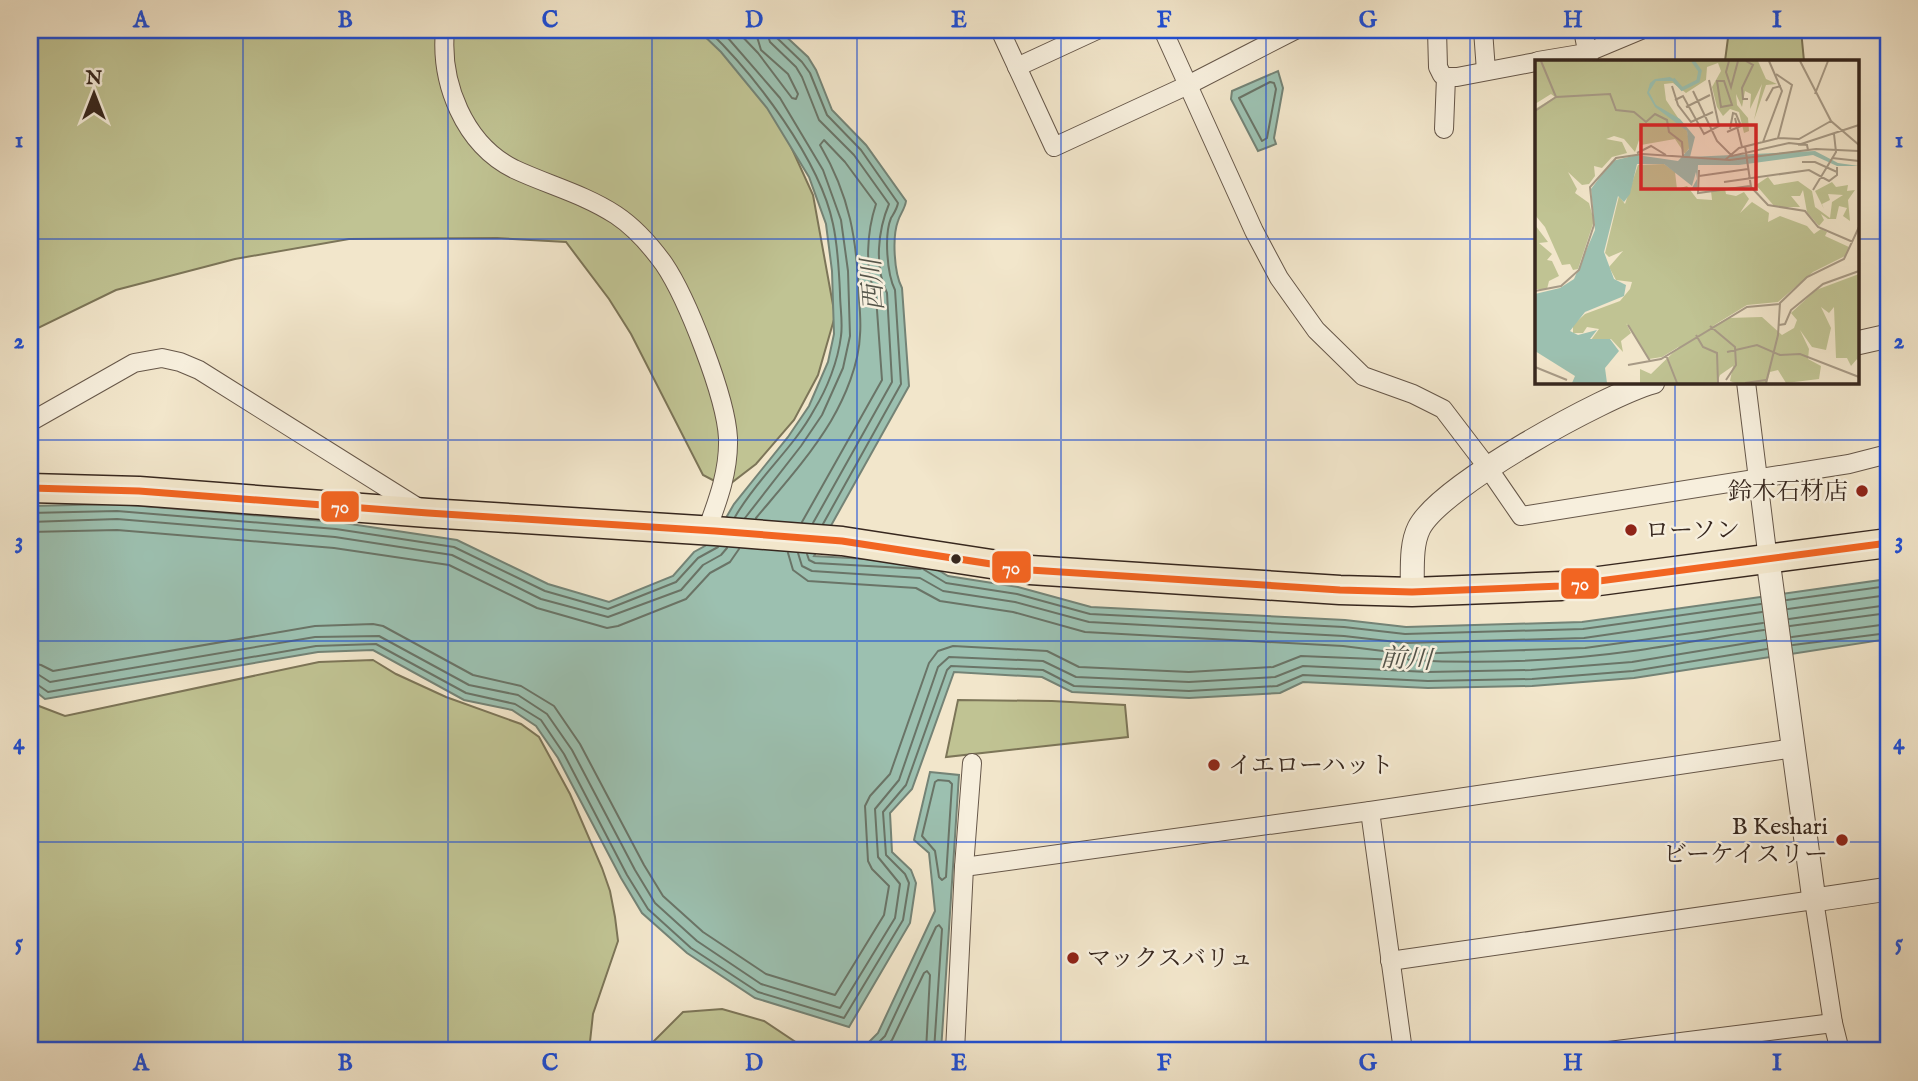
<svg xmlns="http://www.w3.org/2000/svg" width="1918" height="1081" font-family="'IM FELL English','Noto Serif JP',serif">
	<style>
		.green { fill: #c0c393; stroke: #7c7558; stroke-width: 2 }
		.water { fill: #9cc0b0; stroke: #748376; stroke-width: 2 }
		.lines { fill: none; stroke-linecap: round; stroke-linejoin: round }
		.shore { stroke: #6a7467; stroke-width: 2 }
		.minor-casing { stroke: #665749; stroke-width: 20 }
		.tertiary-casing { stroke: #665749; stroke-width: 25 }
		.primary-casing { stroke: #37271e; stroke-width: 31 }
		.minor { stroke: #f7efdd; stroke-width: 18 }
		.tertiary { stroke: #f7efdd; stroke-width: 23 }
		.primary { stroke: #f2e6cb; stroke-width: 28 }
		.bus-1-casing { stroke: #f7efdd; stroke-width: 12 }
		.bus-1 { stroke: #f26522; stroke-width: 7 }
		.grid { fill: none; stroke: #1d4ed8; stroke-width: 2; stroke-opacity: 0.55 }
		.poi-dot { fill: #8f2418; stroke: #f7efdd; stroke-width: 2.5 }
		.bus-dot { fill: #37271e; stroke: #f7efdd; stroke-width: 2.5 }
		.labels { text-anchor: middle; stroke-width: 5; stroke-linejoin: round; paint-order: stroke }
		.poi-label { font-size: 24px; fill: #37271e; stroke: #f7efdd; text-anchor: start }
		.water-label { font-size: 26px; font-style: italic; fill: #55554a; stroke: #f7efdd }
		.inset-river { fill: none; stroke: #9cc0b0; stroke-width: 3.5 }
		.inset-road { fill: none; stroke: #a79a86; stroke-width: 2 }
		.view { fill: #d62828; fill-opacity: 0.15; stroke: #d62828; stroke-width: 3.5 }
		.inset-edge { fill: none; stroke: #37271e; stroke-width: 3.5 }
		.line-badge { stroke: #f7efdd; stroke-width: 2.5 }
		.badge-label { font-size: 19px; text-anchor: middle; font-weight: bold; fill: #fff }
		.neatline { fill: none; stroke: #1d4ed8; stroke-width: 2.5 }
		.grid-label { font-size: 23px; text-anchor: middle; font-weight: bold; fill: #1d4ed8 }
	</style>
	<rect width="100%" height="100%" fill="#f2e6cb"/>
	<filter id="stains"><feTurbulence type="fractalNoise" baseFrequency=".00286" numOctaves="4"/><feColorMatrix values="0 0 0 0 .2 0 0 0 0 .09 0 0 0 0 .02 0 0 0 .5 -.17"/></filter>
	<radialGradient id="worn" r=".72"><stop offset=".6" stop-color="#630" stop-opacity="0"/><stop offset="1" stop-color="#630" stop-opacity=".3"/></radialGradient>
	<g class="green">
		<polygon points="30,30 705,30 773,107 813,195 835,316 818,375 794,420 756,464 726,487 703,475 631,334 609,299 566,242 497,238 349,239 235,259 116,290 30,332"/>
		<polygon points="1729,30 1801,30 1804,61 1725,61"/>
		<polygon points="373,660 396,674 446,697 521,724 539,737 570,794 602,868 610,891 615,917 618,941 593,1014 589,1051 30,1051 30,699 39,706 65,716 319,662"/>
		<polygon points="958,700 1052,701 1125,705 1128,737 946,757"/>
		<polygon points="722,1009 764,1021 809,1051 644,1051 683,1012"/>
	</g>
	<g class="water">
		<path d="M698 30H779L808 57 816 70 832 110 866 145 906 201C905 209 900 214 898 221 892 237 894 273 902 288L909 386 814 556 925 562 948 576 1018 587 1091 607 1345 620 1406 627 1582 622 1888 579V639L1634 678 1532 686 1428 688 1303 682 1280 693 1189 698 1072 692 1042 677 954 672 912 789 890 813 892 852 911 870 916 883 910 923 849 1027 755 998 687 953 642 913 621 878 558 758 536 726 512 710 464 700 373 650 318 652 45 699 30 687V506L117 504 337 522 457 540 548 584 609 602 673 576 694 552 712 542 734 504 788 437 809 406 828 362 834 334 832 271 826 224 809 177 767 108 721 52Z"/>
		<polygon points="1278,71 1283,88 1274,138 1276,144 1258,151 1231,99 1232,91"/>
		<polygon points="930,772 959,775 941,1051 860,1051 878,1033 935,911 929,853 914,840"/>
	</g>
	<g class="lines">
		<g class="shore">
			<path d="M708 30C755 75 820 160 833 224 838 247 839 270 840 293 840 307 843 322 841 336 838 361 827 389 814 410 793 449 757 478 735 517"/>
			<polyline points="721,30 780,98 823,170 841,220 848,271 850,336 843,368 822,415 801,446 745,518"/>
			<polyline points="736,30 758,53 792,98 796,99 798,94 788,74 761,50 755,30"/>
			<path d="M766 30 770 42 796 67 802 77 819 120 854 155 889 204C878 230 874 267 887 293L892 382 813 523"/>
			<path d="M775 30 776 37 802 62 810 73 827 115 861 150 898 203C897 209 894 213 891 218 884 235 887 274 895 290L901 384 823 524"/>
			<polygon points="1270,82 1274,83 1276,89 1267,138 1262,141 1239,98"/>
			<polyline points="30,513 117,511 336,529 454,547 545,591 608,609 676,582 698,558 718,547"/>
			<path d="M756 518C782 487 810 456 831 421 845 397 859 364 860 335 861 323 860 310 859 298 857 240 850 196 820 145L824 140 845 162 876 204C867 231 864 270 876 296L882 380 802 522"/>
			<polyline points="30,522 117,519 335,537 452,555 541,599 608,617 681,590 703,565 721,555 727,548"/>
			<polyline points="30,532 117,530 334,548 449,565 537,608 607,628 618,626 686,599 710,573 730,562 739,549"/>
			<polyline points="798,553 802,566 812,571 920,578 943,591 1015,602 1089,622 1344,636 1405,643 1584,638 1762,612"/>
			<polyline points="807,554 809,560 815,563 921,569"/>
			<polyline points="923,569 946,583 1017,594 1090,614 1344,627 1405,634 1583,629 1761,604"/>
			<polyline points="1787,600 1888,586"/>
			<polyline points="1788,609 1888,595"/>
			<polyline points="1789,619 1888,605"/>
			<path d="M1763 623 1585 648 1410 654 1406 658 1409 660C1481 664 1561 661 1633 651 1677 645 1720 636 1764 630"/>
			<polyline points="1790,626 1888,613"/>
			<polyline points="1792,637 1888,624"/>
			<polyline points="1793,645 1888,633"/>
			<polyline points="30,663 41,665 53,671 315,626 373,624 383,626 473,675 521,686 554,706 580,744 644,865 663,896 703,932 766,974 835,995 884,915 889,886 872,869 868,861 865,806 870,796 890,774 929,663 938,651 953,646 1047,651 1079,667 1189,672 1273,667 1301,656 1399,660 1402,657 1399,653 1343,646 1085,632 1013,612 940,601 916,588 808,581 793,570 788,553"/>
			<polyline points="30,674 39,675 50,682 315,637 379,636 469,685 518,695 547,714 572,750 635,870 655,903 697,941 761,984 840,1008 895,918 900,884 878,857 875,809 899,780 938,667 949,657 1043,661 1076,677 1189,682 1275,677 1303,666 1428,672 1531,670 1632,662 1766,640"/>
			<polyline points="30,682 35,683 48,692 316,646 376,644 466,693 515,704 541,720 564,754 627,875 648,909 691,948 758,992 844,1018 903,920 909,883 905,874 886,855 883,812 906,785 947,670 951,666 1043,670 1074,686 1189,691 1277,686 1303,675 1428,681 1532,679 1633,671 1767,649"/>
			<polygon points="938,780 949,781 952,784 946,877 942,880 939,877 935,851 922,836 935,782"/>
			<polyline points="870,1051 885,1036 936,927 939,925 942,929 934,1051"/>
			<polyline points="882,1051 892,1040 924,973 927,971 930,975 926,1051"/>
		</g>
		<g class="minor-casing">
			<g id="minor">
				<path d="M445 30C440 83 464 144 514 169 548 185 584 194 616 215 634 227 651 246 664 264 687 298 726 397 728 438 729 471 718 500 707 530"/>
				<polyline points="1000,30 1054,147 1188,85 1295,30"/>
				<polyline points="1163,30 1254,231 1279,278 1316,330 1363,376 1413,394 1443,409 1488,468 1521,516 1849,464 1888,454"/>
				<polyline points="1437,30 1438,67 1442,75 1446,77"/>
				<polyline points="1483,30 1486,71"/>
				<polyline points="1583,30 1589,61"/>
				<polyline points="1538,61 1586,53 1641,30"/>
				<polyline points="1017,67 1097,30"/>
				<polyline points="1444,129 1446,77 1457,77 1536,62"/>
				<polyline points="1746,382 1768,560"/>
				<polyline points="30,422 134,363 162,358 180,362 199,370 422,510"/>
				<polyline points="1370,811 1403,1051"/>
				<polyline points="964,867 1370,811 1794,748"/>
				<polyline points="1390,961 1814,900 1833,1023 1840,1051"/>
				<polyline points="955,1051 964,867 972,763"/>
				<polyline points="1609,1051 1833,1023"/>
			</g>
		</g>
		<g class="tertiary-casing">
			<g id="tertiary">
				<polyline points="1857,343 1888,336"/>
				<polyline points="1768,560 1814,900 1888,889"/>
				<path d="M1412 592C1413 572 1410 546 1419 528 1440 486 1606 395 1653 382"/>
			</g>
		</g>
		<g class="primary-casing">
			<polyline id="primary" points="30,488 139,491 428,513 715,531 842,541 1030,570 1340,590 1412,592 1561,586 1888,543"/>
		</g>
		<use href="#minor" class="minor"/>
		<use href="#tertiary" class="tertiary"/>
		<use href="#primary" class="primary"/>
		<g class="bus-1-casing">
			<polyline id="bus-1" points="30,488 139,491 428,513 715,531 842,541 1030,570 1340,590 1412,592 1561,586 1888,543"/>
		</g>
		<use href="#bus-1" class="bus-1"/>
	</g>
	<path class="grid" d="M243 30V1051M448 30V1051M652 30V1051M857 30V1051M1061 30V1051M1266 30V1051M1470 30V1051M1675 30V61M30 239H1536M1857 239H1888M1675 382V1051M30 440H1888M30 641H1888M30 842H1888"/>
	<g class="poi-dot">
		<circle cx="1862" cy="491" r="7"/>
		<circle cx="1631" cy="530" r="7"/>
		<circle cx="1214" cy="765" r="7"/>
		<circle cx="1842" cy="840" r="7"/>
		<circle cx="1073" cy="958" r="7"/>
	</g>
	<circle class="bus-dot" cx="956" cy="559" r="6"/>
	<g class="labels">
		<g class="poi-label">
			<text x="1848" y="499" text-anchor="end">鈴木石材店</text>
			<text x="1645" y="538">ローソン</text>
			<text x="1228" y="773">イエローハット</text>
			<text x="1828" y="834" text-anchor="end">B Keshari<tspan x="1828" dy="28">ビーケイスリー</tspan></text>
			<text x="1087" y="966">マックスバリュ</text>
		</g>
		<g class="water-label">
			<text transform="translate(872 285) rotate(-94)" y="9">西川</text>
			<text transform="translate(1406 658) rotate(3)" y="9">前川</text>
		</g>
	</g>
	<g transform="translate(1535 60)">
		<rect width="324" height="324" fill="#f2e6cb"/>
		<path d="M0 1H223L231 19 242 24 231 25 219 60 227 24 215 49 216 34 210 31 207 47 201 34 202 45 213 58 214 71 209 73 204 52 195 49 188 56 182 47 177 27 186 11 183 3 172 7 171 20 151 33 138 23 129 24 131 40 152 71 155 87 150 94 140 79 106 85 104 80 100 92 89 79 79 76 71 79 87 82 92 93 77 97 67 108 59 106 60 116 54 124 47 125 33 112 42 129 40 133 54 143 59 161 43 209 38 210 35 204 27 205 10 167 0 155V49L20 37 16 34 0 44ZM129 104 140 112 142 129 152 126 162 139 177 140 176 131 190 129 191 134 201 136 209 132 214 139 205 153 217 142 234 153 233 162 245 156 272 166 279 174 286 169 292 172 290 176 314 187 310 196 278 212 243 242 212 245 127 297 114 299 91 263 96 273 86 281 88 292 76 279 56 280 64 269 52 267 48 273H38V265L50 254 85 241 95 229 97 222 81 220 74 207 88 191 74 197 70 193 84 136 90 144 103 105ZM233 117 239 125 263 121 277 131 280 147 295 158 297 142 308 135 293 134 295 140 287 144 289 149 280 131 297 122 301 127 313 125 312 131 320 130 313 140 315 161 308 156 312 148 304 146 301 159H293L286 154 289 160 284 166 272 152 268 130 265 136H256L265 147H240L221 125ZM0 165 13 182 4 183 17 194 12 200 17 201 24 216 14 221 12 229H0ZM324 214V303L322 299 316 306 312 298H301L299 247 294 253 286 247 296 268 291 290 277 287 265 270 274 289 273 299 286 306 284 319 251 323 243 310 235 312 232 323H200L195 321 198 306 185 315 182 323H105V309L116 314 151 280 193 258 227 257 247 275 259 268 262 260 256 253 281 230Z" fill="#c0c393"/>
		<path d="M135 17 142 21H121L114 32 121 45 145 59 160 77 155 97 280 91 303 103 324 106H302L278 95 204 105H163L162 129 157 128 162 119 161 112 157 126 129 104H102L95 134 89 142 83 136 69 192 79 219 91 225 89 236 50 252 35 271 43 275 62 270 55 279H75L84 291 70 308 72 323H37L40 316 0 291V234L25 228 39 219 60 170 56 129 77 101 102 95 143 101 154 89 152 71 120 47 112 33 115 23 120 19Z" fill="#9cc0b0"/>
		<path class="inset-river" d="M138 19 147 29 163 21 165 11 158 1"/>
		<path class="inset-road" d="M6 1 21 37M194 1 191 12 196 27 203 1M211 1 218 5 207 28 208 39H213M265 1 296 61 324 85M241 14 257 25 243 78M182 21H189L197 45 186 47ZM137 26 143 45 156 62 178 52M158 31 182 81 197 96 254 83 272 85 273 90M280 34 293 1M234 36 231 41 238 28 246 26M140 40 148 36 169 74 184 66 174 20M151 47 175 35M0 51 21 37 75 34 81 50 99 52 111 62 120 54 132 60 134 72 147 82 148 96M200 58 207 87M192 72 206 66 201 54 198 53 195 69M228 82 247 31 234 1M263 85 324 65M210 86 216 127 233 145 270 151 283 167 318 182M102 93 116 86 131 95M297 98 324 101M190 100 204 88 244 78 264 79 296 61M267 102H280L302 112M164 110 163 133 215 126M164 116 213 109M189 122 274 110 294 121 302 115V107M278 130 301 92 299 74M0 231 26 226 44 210 59 165 55 127 81 98 108 94 195 100 281 89 324 91M93 265 115 301M244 265 250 264 256 250 288 224 324 211M175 266 200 287 201 305 191 320M161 275 168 287 182 293 183 323M192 292 222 285 245 295 265 294 324 317M131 295 142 323M93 305 126 299 212 247 245 244M0 307 32 320M210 323 231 320M231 323 243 275 245 243 272 217 309 199 324 167"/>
		<path class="view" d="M106 65H221V129H106Z"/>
		<rect width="324" height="324" class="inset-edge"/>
	</g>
	<g class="line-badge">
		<rect x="320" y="490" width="40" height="33" rx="7" fill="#f26522"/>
		<rect x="991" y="550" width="41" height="34" rx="7" fill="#f26522"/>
		<rect x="1560" y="567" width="40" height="33" rx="7" fill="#f26522"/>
	</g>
	<g class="badge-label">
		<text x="340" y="513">70</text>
		<text x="1011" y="574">70</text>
		<text x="1580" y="590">70</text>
	</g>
	<rect width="1918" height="1081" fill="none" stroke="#f2e6cb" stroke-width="77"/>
	<g transform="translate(94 94)" stroke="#f7efdd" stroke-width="5" paint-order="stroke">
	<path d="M0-5L12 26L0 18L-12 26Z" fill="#37271e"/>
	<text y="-10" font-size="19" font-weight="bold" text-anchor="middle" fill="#37271e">N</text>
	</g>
	<rect x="38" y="38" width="1842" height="1004" class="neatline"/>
	<g class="grid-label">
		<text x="141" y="27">A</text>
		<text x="345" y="27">B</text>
		<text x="550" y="27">C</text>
		<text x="754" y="27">D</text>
		<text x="959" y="27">E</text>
		<text x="1164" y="27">F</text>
		<text x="1368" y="27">G</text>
		<text x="1573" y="27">H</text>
		<text x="1777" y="27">I</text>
		<text x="19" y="147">1</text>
		<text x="1899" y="147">1</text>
		<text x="19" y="348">2</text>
		<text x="1899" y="348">2</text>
		<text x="19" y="548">3</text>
		<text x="1899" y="548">3</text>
		<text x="19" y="749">4</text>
		<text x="1899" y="749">4</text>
		<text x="19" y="950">5</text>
		<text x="1899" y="950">5</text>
		<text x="141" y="1070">A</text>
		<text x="345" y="1070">B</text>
		<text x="550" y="1070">C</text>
		<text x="754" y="1070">D</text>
		<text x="959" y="1070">E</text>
		<text x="1164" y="1070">F</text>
		<text x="1368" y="1070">G</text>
		<text x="1573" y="1070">H</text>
		<text x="1777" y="1070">I</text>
	</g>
	<rect width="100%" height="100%" filter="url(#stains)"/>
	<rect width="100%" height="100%" fill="url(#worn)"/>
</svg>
